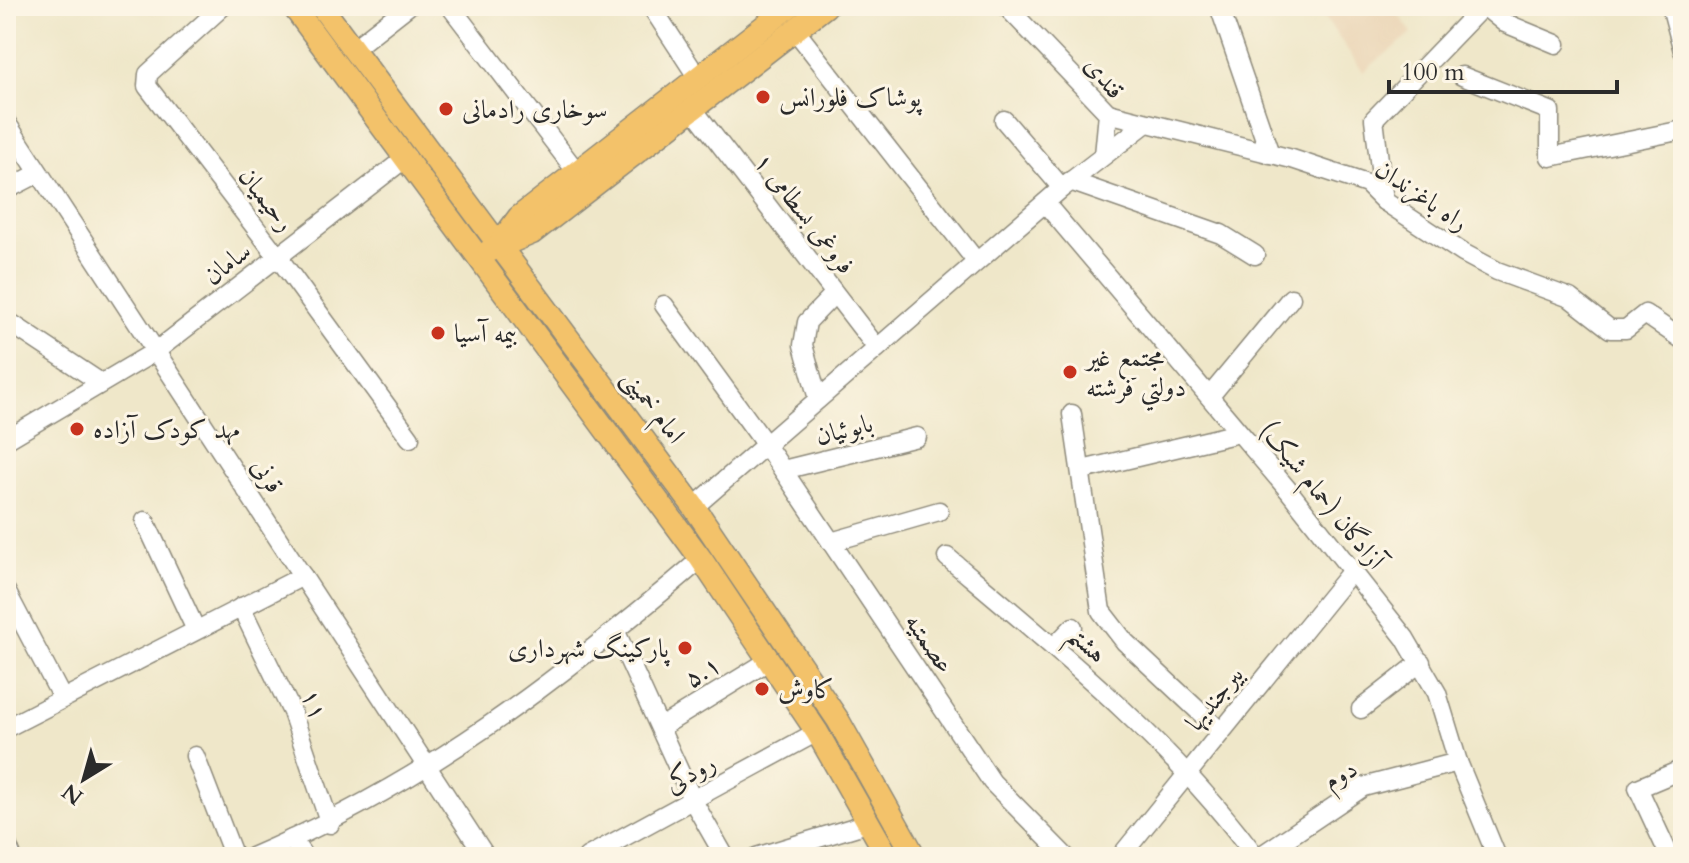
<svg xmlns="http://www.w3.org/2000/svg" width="1689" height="863" font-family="Cardo,Amiri,serif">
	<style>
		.built { fill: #ecd8ba }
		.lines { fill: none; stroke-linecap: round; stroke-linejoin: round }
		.minor-casing { stroke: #8d897a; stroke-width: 21 }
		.major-casing { stroke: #8d897a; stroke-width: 25 }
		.minor { stroke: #fff; stroke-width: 18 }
		.major { stroke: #f3c26a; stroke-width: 22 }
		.poi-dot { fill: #c8321e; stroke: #fcf5e5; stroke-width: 3 }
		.labels { text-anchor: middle; stroke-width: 6; stroke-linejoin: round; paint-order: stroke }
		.street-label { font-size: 26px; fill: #2b2b2b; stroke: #fcf5e5 }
		.poi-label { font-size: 26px; fill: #2b2b2b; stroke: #fcf5e5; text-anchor: start }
	</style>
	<rect width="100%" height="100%" fill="#fcf5e5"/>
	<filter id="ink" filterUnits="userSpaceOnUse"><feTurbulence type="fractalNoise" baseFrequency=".0125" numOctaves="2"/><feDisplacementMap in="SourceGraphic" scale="16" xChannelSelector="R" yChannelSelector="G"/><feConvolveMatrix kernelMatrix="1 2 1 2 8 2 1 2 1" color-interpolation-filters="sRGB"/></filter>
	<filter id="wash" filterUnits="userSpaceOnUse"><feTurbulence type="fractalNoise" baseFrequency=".006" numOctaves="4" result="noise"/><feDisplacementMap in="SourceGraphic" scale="32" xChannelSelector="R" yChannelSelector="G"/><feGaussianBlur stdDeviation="1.8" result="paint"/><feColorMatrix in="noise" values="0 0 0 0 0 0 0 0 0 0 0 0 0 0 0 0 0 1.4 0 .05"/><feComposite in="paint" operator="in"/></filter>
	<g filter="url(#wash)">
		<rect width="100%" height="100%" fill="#efe7c9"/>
		<polygon class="built" points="1317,6 1392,6 1412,33 1363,72"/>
	</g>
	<g filter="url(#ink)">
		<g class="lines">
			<g class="minor-casing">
				<g id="minor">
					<polyline points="223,6 148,74 147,86 278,257 410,438"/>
					<polyline points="450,6 576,171"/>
					<polyline points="651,6 698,78"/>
					<polyline points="1006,6 1108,113 1104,155"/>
					<polyline points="1219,6 1270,154"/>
					<polyline points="1484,6 1505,23 1556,44"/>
					<polyline points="1671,6 1683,51"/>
					<polyline points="795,30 976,261"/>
					<polyline points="353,49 408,6"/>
					<polyline points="1462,76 1550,111 1550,157 1683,130"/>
					<polyline points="693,109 877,348"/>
					<polyline points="1108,113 1292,159 1367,184 1384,201 1463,253 1497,271 1570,298 1610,329 1626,329 1645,314 1683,340"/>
					<polyline points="1004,120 1062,188"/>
					<polyline points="6,122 486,857"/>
					<polyline points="1070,181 1221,234 1255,255"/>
					<polyline points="6,190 39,173"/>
					<polyline points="1384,201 1374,119 1483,6"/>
					<polyline points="1045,203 1289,491 1405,638 1437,693 1458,762 1497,857"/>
					<polyline points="664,305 766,445 992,782 1066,857"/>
					<polyline points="6,320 101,383"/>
					<polyline points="1210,396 1291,298"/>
					<polyline points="818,399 803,345 807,322 834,294"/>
					<polyline points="1072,414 1101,611 1125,642 1219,730"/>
					<polyline points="6,440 156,351 407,157"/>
					<polyline points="783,470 917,437"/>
					<polyline points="1082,470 1239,433"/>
					<polyline points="694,507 1062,188 1145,124"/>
					<polyline points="145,521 196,630"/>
					<polyline points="831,542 939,511"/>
					<path d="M947 557C1054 647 1173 743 1256 857"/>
					<polyline points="6,591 62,698"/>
					<polyline points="241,607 292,712 330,824"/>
					<polyline points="616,632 693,801 725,857"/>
					<polyline points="1054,647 1073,627"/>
					<polyline points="1361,709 1421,662"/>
					<polyline points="661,727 770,660"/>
					<polyline points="6,728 303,576"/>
					<polyline points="195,756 234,857"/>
					<polyline points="292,839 304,857"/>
					<polyline points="6,842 12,857"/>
					<path d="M252 857C427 782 558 681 701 559"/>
					<polyline points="587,857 817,732"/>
					<polyline points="756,857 868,823"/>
					<polyline points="1120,857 1350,573"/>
					<polyline points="1259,857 1363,787 1458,762"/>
					<polyline points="1670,857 1638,788 1683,769"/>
				</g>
			</g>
			<g class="major-casing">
				<g id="major">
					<polyline points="293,6 701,559 817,732 888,857"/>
					<polyline points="321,6 694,507 838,720 915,857"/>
					<polyline points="499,244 519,217 790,6"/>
					<polyline points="489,251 532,233 826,6"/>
				</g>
			</g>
			<use href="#minor" class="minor"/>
			<use href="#major" class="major"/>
		</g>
	</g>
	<g class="poi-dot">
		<circle cx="763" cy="97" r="8"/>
		<circle cx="446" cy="109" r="8"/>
		<circle cx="438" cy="333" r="8"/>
		<circle cx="1070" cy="372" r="8"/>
		<circle cx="77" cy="429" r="8"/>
		<circle cx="685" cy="648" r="8"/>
		<circle cx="762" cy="689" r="8"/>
	</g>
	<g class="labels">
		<g class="street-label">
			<text transform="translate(1105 77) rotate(51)" y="9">قندی</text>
			<text transform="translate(1422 195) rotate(34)" y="9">راه باغزندان</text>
			<text transform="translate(267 199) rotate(52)" y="9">رحیمیان</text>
			<text transform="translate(805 213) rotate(52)" y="9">فروغی بسطامی ۱</text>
			<text transform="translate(227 263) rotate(-38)" y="9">سامان</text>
			<text transform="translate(654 406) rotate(53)" y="9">امام خمینی</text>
			<text transform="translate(844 429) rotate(-14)" y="9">بابوئیان</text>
			<text transform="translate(268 475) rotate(57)" y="9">قرنی</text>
			<text transform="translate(1323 495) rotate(51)" y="9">آزادگان (حمام شیک)</text>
			<text transform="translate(930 643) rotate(56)" y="9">عصمتیه</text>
			<text transform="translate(1088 644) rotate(43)" y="9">هشتم</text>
			<text transform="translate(702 671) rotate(-31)" y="9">۵.۱</text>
			<text transform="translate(1214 698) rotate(-51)" y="9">بیرجندیها</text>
			<text transform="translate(315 704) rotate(69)" y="9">۱۱</text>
			<text transform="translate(690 773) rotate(-29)" y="9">رودکی</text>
			<text transform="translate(1340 774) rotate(-29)" y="9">دوم</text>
		</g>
		<g class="poi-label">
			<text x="779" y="106">پوشاک فلورانس</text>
			<text x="462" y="118">سوخاری رادمانی</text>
			<text x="454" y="342">بیمه آسیا</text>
			<text x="1086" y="366">مجتمع غير<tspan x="1086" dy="30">دولتي فرشته</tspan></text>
			<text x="93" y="438">مهد کودک آزاده</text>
			<text x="669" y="657" text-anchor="end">پارکینگ شهرداری</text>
			<text x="778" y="698">کاوش</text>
		</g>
	</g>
	<rect width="1689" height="863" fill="none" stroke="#fcf5e5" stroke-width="32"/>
	<g transform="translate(84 779) rotate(217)" stroke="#fcf5e5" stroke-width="6" paint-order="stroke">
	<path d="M0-6L14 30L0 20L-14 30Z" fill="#2b2b2b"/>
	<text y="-12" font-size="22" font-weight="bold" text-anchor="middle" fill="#2b2b2b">N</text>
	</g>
	<path d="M1389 80v12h228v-12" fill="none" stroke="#2b2b2b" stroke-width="4"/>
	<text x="1401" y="80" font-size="24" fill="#2b2b2b" stroke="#fcf5e5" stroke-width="6" paint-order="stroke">100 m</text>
</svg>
